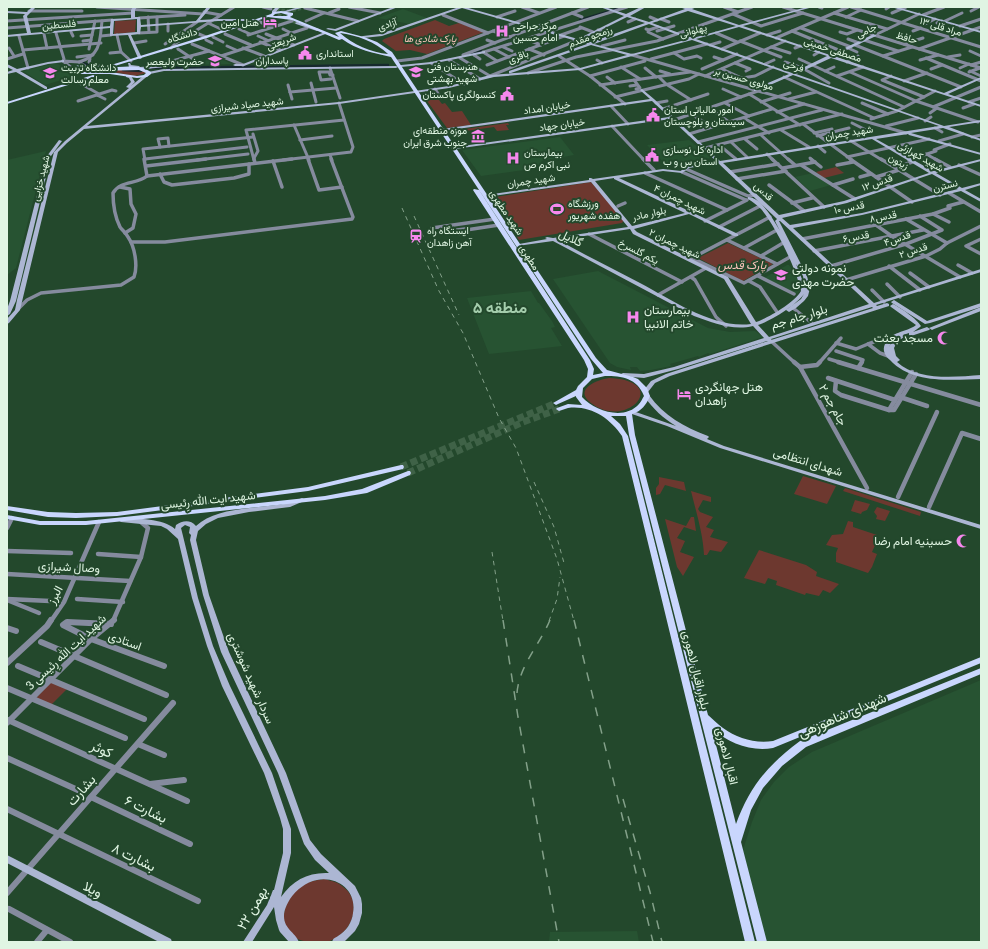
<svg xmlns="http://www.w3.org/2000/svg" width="988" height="949" font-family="Literata,Vazirmatn,serif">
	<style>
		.built { fill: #275332 }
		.green { fill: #6d382f }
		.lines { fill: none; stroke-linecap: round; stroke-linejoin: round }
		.canal { stroke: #16292d; stroke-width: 2.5 }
		.secondary-tunnel { stroke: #3f6247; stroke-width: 3.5; stroke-dasharray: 3.5 2; stroke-linecap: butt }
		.primary-tunnel { stroke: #3f6247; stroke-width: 7; stroke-dasharray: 7 3.5; stroke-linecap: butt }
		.street-far3 { stroke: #858b9e; stroke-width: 3 }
		.street-far2 { stroke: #858b9e; stroke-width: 3.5 }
		.street-far1 { stroke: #858b9e; stroke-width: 4.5 }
		.street { stroke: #858b9e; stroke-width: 6 }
		.secondary { fill: #acb6d3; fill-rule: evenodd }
		.primary { fill: #c9d6fd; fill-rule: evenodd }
		.rail-far1 { stroke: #83a089; stroke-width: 1; stroke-dasharray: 4.5 4.5; stroke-linecap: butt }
		.rail { stroke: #83a089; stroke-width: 1.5; stroke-dasharray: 9 9; stroke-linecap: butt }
		.labels { text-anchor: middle; stroke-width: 4; stroke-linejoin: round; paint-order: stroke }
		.far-poi-label { font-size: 10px; fill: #e0f5e3; stroke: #23482c; text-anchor: start }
		.far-street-label { font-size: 10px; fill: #e0f5e3; stroke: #23482c }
		.far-park-label { font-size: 10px; font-style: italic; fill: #f7c2b8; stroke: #23482c }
		.street-label { font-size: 12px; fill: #e0f5e3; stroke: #23482c }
		.park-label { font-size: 12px; font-style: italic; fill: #f7c2b8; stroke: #23482c }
		.poi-label { font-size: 12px; fill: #e0f5e3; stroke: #23482c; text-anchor: start }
		.near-street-label { font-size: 14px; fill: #e0f5e3; stroke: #23482c }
		.district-label { font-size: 16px; font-weight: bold; fill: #a4cdac; stroke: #23482c }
	</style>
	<rect width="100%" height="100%" fill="#23482c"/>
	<g class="built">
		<polygon points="403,9 427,18 410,24 378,18"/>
		<polygon points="216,57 232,64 193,65"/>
		<polygon points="56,63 78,75 45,85 23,71"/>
		<polygon points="560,137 574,155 541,161 546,167 481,176 462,150"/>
		<polygon points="689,140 711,158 667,166 647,145"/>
		<polygon points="46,151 16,268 7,275 7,160"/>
		<polygon points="813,173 831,185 810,191 795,177"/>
		<polygon points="787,265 789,265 801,283 800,291 797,294 764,278"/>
		<polygon points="598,271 708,328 730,332 755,331 763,337 710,354 708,353 699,357 698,356 670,364 671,366 651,370 640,371 637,367 630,367 631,370 617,367 610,363 553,279"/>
		<polygon points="531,291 538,303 539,303 552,321 555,327 551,328 562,346 489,354 467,298"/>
		<polygon points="981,680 981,942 766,942 743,850 752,822 761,800 774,782 789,767 812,752"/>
		<polygon points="637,931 639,942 549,942 550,932"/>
	</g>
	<g class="green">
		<polygon points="136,20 135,32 114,34 115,21"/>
		<polygon points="435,20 449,26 459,23 484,32 427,54 410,50 396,51 382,41 384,39"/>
		<path d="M79 67C85 67 89 71 94 72 109 73 133 63 146 73L135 76 113 72 83 73 76 68Z"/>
		<polygon points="436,96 442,104 445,103 452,112 462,111 471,125 447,128 424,97"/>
		<polygon points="508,123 509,125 506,125 509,130 497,131 494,127 459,132 461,137 457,137 454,133 457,130"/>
		<polygon points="836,167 844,173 824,178 816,172"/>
		<polygon points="591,182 624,220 622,223 519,240 492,198 495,197"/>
		<polygon points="728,243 773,264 743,281 698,258"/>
		<path d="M609 378C673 381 626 431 591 403 573 389 597 380 609 378Z"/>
		<polygon points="803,476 836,486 827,504 794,494"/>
		<polygon points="659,477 684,482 686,491 665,485 660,494 656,495 656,488 659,484"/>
		<polygon points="845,488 921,512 920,516 843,491"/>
		<path d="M691 491 711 497V502L703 500 698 509 700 512 713 517 706 527 714 530 710 537 728 542 721 552 710 550 707 555H704C703 533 696 512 691 491Z"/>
		<polygon points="855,500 870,504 867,510 862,512 861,514 851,511"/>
		<polygon points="877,507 890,511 885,521 876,519 877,516 874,512"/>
		<polygon points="691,517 694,517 696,531 684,527 677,538 685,541 680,552 694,557 683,576 677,567 665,519 686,526"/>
		<polygon points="848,521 853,522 853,527 877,535 875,538 878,539 872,552 877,554 872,567 868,573 836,562 836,553 838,548 826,545 832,535 843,534"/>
		<polygon points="759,550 806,565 817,572 816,576 839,584 830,593 823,590 819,596 806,593 805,595 776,585 777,581 768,578 765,584 744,578"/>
		<polygon points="51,682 67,689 51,705 36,698"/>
		<path d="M325 879C331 881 338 882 342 886 360 898 356 923 340 935 336 938 331 941 326 942 322 943 318 942 314 942 307 942 300 941 294 937 277 924 284 901 297 889 304 882 316 880 325 879Z"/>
	</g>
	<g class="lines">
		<g class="canal">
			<polyline points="613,10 621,7"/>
			<polyline points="580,20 610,11"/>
			<polyline points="472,54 481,51"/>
			<polyline points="83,63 94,68 101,69"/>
			<polyline points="149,68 388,65"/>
			<polyline points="123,70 141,71"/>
		</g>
		<g class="secondary-tunnel">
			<polyline points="278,7 279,10 290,11 306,7"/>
			<polyline points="275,10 277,14 297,23"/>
		</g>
		<g class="primary-tunnel">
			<polyline points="401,467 556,403"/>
			<polyline points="408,473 523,422 559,409"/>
		</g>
		<g class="street-far3">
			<polyline points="97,7 203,14"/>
			<polyline points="263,7 271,9"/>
			<polyline points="349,7 380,13"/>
			<polyline points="522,7 539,13"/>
			<polyline points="724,7 738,12"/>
			<polyline points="783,7 981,68"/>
			<polyline points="819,7 822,8"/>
			<polyline points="851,7 981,47"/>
			<polyline points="305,8 358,21"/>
			<polyline points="886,9 889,7"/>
			<polyline points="29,11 82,11"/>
			<polyline points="971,11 979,7"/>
			<polyline points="204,12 221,15"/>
			<polyline points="329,13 339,9"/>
			<polyline points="572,13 582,17"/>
			<polyline points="834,13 887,29"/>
			<polyline points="892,13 906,7"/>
			<polyline points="733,14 761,26 803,13"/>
			<polyline points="443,15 488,33"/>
			<polyline points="923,15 944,7"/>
			<polyline points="148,17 149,32"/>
			<polyline points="497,17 515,11"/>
			<polyline points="650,17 657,20"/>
			<polyline points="846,17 861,10"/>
			<polyline points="139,18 185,15"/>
			<polyline points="661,19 669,22"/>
			<polyline points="7,21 133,13"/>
			<polyline points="306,21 324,13"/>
			<polyline points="945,21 962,13"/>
			<polyline points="260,22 272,27"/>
			<polyline points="628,22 635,19"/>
			<polyline points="208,23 225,31"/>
			<polyline points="937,23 942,21"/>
			<polyline points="168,24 168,31"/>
			<polyline points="925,24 935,19"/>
			<polyline points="960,26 981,19"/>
			<polyline points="580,27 593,32"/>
			<polyline points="7,28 112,20"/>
			<polyline points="801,28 851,47"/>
			<polyline points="239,29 250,34"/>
			<polyline points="283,29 291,33"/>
			<polyline points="646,29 649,30 658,27"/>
			<polyline points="598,30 605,32"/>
			<polyline points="493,31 510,37"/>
			<polyline points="657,31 674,26"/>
			<polyline points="792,31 841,51"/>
			<polyline points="913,31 921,28"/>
			<polyline points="71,32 73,36"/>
			<polyline points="194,32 206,37"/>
			<polyline points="648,32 663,39"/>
			<polyline points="840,32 847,34 857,30"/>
			<polyline points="56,33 64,59 63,61"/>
			<polyline points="139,33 157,32 157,17"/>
			<polyline points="716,33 737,42"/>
			<polyline points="44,34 47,48"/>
			<polyline points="225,34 251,45"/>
			<polyline points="266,34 294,45"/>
			<polyline points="117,35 121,52 131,61"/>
			<polyline points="248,35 292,21"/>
			<polyline points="561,35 581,28"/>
			<polyline points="767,35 780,31"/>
			<polyline points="875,35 919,14"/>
			<polyline points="19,36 28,68"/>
			<polyline points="81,36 92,35"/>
			<polyline points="101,36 111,35"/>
			<polyline points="258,36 267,40"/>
			<polyline points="213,37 223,42"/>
			<polyline points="776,38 848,7"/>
			<polyline points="526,39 541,45"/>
			<polyline points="848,39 859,43"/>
			<polyline points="206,40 212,43"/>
			<polyline points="487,40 495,43"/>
			<polyline points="864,40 898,51"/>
			<polyline points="83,41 91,40"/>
			<polyline points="740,41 781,57"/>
			<polyline points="260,42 280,50"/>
			<polyline points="134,43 146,41"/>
			<polyline points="165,44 197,22"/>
			<polyline points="192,44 243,65"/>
			<polyline points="904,44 923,38"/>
			<polyline points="710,45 720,42"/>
			<polyline points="855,45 961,87"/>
			<polyline points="227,46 236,50"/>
			<polyline points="602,46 625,40"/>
			<polyline points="503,47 512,51"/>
			<polyline points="771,47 790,53"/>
			<polyline points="9,48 14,56"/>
			<polyline points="171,48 176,43 234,7"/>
			<polyline points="243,48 264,56"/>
			<polyline points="795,48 800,46"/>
			<polyline points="848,48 857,52"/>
			<polyline points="89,49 95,21"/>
			<polyline points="178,49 196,61"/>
			<polyline points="494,49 509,57"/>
			<polyline points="529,49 544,55"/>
			<polyline points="722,49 760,33"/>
			<polyline points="919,49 981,27"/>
			<polyline points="23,50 101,43"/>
			<polyline points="970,51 981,56"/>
			<polyline points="483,52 497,61"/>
			<polyline points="484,52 627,7"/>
			<polyline points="110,53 121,52"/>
			<polyline points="674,53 684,59 697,56 701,58"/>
			<polyline points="463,55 588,7"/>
			<polyline points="474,55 480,59"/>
			<polyline points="632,55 906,133"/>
			<polyline points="814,55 819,52"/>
			<polyline points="221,56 307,28"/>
			<polyline points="559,56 590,76 625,104"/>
			<polyline points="883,56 912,47"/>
			<polyline points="77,57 93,55"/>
			<polyline points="714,57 723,60"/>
			<polyline points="948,57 960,55"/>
			<polyline points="460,58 490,76 578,40"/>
			<polyline points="926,58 981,81"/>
			<polyline points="7,59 23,54"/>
			<polyline points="90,59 89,62 93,65 108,68"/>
			<polyline points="651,59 707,44"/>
			<polyline points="799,59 904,107"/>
			<polyline points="449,60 480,79"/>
			<polyline points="514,60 520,64"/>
			<polyline points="597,60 602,63"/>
			<polyline points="920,60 938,55"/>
			<polyline points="397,61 422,58 556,7"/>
			<path d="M79 62C101 56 100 40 102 21"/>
			<polyline points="785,62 805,69"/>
			<polyline points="847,62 858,56"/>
			<polyline points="431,63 464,84"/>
			<polyline points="735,63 750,69 746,71"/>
			<polyline points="765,64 774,60"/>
			<polyline points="487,65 564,36"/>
			<polyline points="971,65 981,62"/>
			<polyline points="150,67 209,51"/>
			<polyline points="621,67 640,79"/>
			<polyline points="330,68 340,98"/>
			<polyline points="645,68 656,77"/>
			<polyline points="960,68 969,64"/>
			<polyline points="73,69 63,61 79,62 85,66"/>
			<polyline points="702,69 737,54"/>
			<polyline points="722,69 757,85"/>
			<polyline points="804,69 829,83"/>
			<polyline points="931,69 942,65"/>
			<polyline points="660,71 670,74"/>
			<polyline points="825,71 834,67"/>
			<polyline points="970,71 981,76"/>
			<polyline points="850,72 916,101 978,122"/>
			<polyline points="969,72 980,68"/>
			<polyline points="528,73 576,57 657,41 752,7"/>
			<polyline points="590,76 645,61"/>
			<polyline points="705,76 785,41"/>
			<polyline points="837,76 863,67"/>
			<polyline points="891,76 882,80 924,97"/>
			<polyline points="607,77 615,83"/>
			<polyline points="659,77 666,84 691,100"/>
			<polyline points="784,77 874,118"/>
			<polyline points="742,78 755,76 773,67"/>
			<polyline points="331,79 321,80 319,72 329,72 330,75 333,75"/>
			<polyline points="634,80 640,88 636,89"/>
			<polyline points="76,81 99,94"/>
			<polyline points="904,81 927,73"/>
			<polyline points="311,83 316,102"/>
			<polyline points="288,85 292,99"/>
			<polyline points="600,85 690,72"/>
			<polyline points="630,86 637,85"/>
			<polyline points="435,89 439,95"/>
			<polyline points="723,89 741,97"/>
			<polyline points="290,92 336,88"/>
			<polyline points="749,94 800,125"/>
			<polyline points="97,95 105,99"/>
			<polyline points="615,97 689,79 699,74"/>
			<polyline points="789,99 816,92"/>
			<polyline points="78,101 112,90 116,91"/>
			<polyline points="761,102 790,93"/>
			<polyline points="969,102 981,98"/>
			<polyline points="656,103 667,101"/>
			<polyline points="725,103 749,116"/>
			<polyline points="862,103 888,114"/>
			<polyline points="611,106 628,124"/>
			<polyline points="933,107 981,87"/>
			<polyline points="963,108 974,104"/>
			<polyline points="663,109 708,94"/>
			<polyline points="715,112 729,122"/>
			<polyline points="777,112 804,104"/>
			<polyline points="930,113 937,108"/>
			<polyline points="691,114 712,127"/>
			<polyline points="744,118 769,133"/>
			<polyline points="871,119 897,111 935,91"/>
			<polyline points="674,120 758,91"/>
			<polyline points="925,121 931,117"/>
			<polyline points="852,123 870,132"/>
			<polyline points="803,124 852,160"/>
			<polyline points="294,125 309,160"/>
			<polyline points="612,126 644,160"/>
			<polyline points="886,126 918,118"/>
			<polyline points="935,128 942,132"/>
			<polyline points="781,130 809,147"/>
			<polyline points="814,133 832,129"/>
			<polyline points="253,134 258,151 254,158"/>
			<polyline points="689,134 772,109"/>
			<polyline points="761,135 789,160"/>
			<polyline points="817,136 849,128"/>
			<polyline points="972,137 981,135"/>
			<polyline points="745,139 757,149"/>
			<polyline points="300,140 332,136"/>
			<polyline points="851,141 882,160"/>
			<polyline points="939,141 963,134"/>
			<polyline points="698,142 822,110"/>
			<polyline points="731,142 747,157"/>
			<polyline points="719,145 736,159"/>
			<polyline points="818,146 825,152"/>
			<polyline points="160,147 158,139 168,138 169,146"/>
			<polyline points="705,148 842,114"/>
			<polyline points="767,154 773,160"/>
			<polyline points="926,154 937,160"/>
			<polyline points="330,155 332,160"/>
			<polyline points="847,157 929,139"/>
			<polyline points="810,158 812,160"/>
			<polyline points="145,159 247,147"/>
			<polyline points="145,160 143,149 253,137"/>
			<polyline points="197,160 248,154"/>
			<polyline points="254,160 246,130 344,120"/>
			<polyline points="283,160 351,152 353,147 339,103"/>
			<polyline points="909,160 936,151 934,150 950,144"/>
		</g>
		<g class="street-far2">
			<polyline points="144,159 147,176"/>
			<polyline points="254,159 255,163"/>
			<polyline points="308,159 319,190 342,187"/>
			<polyline points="643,159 654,170"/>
			<polyline points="772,159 824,207"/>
			<polyline points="788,159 795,165"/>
			<polyline points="811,159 821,167"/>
			<polyline points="850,159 912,202"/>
			<polyline points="881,159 940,195"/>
			<polyline points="935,159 950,167"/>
			<polyline points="909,160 912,159"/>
			<polyline points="273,161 282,187"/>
			<polyline points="801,165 855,199"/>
			<polyline points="837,165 853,162"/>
			<polyline points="959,165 981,175"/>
			<polyline points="146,166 206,159"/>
			<polyline points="783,168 815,162"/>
			<polyline points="896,168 912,162"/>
			<polyline points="686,169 748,196 755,195"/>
			<polyline points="682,172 746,200"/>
			<polyline points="730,172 778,164"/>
			<polyline points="645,173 727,210"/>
			<polyline points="160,174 164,182 172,185 234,178 249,174 249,164"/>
			<polyline points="860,177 871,174"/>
			<polyline points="876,177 899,170"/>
			<polyline points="737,179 786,171"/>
			<polyline points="769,185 804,211"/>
			<polyline points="833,185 853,179"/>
			<polyline points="120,187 130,189 131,204 136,214 133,228 125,233"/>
			<polyline points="949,193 981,212"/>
			<polyline points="792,203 812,198"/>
			<polyline points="618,206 625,203"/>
			<polyline points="933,214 949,222"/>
			<polyline points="906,219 947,243"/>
			<polyline points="705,221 747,200"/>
			<polyline points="876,225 893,237 960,277"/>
			<polyline points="719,227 760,206"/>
			<polyline points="432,228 495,219"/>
			<polygon points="465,229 467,233 459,234 457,230"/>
			<polyline points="466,230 499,225"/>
			<polyline points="589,234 682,282"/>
			<polyline points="802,239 933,214 950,208 948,206 963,202"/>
			<polyline points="981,239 966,246 981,254"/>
			<polyline points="727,240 777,264"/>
			<polyline points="131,242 165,242 352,219 353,217 331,159"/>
			<polyline points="744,248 777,230"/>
			<polyline points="814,251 923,230"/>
			<polyline points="761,256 783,243"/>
			<polyline points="692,258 744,283 790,257"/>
			<polyline points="692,258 770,217"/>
			<polyline points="958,265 972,273"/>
			<polyline points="831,266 906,244 942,230 920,216"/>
			<polyline points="889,266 920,290"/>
			<polyline points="910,273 929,287"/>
			<polyline points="758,276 794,294"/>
			<polyline points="691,277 695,280 716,317 726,326"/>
			<polyline points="846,280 926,256 940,249 947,243 981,226"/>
			<polyline points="749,281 760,287 777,312"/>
			<polyline points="887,284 900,297"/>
			<polyline points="872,290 884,302"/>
			<polyline points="658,295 706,268"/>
			<polyline points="793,308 812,323"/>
			<path d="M17 310 27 300 41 293 121 285 134 277C138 266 135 247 128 237 126 233 123 231 120 227 115 217 113 204 113 193 121 180 136 185 147 176L292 159"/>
			<polyline points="771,341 795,363"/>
			<polyline points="836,343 856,349 868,344"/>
			<polyline points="836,351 863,360 861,363"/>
			<polyline points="888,356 880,353 868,344 885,338 890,339"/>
			<polyline points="829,359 842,363"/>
			<polyline points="819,363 841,338"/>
		</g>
		<g class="street-far1">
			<polyline points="794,362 800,367 867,488"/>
			<polyline points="838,362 981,405"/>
			<polyline points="800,367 817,365 820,362"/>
			<polyline points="858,368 862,362"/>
			<polyline points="828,378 895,400"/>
			<polyline points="836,381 835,391 841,395 889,410 894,410 916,374"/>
			<polyline points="900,397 927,406"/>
			<polyline points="889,410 912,372"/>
			<polyline points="898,497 937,412"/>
			<polyline points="929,507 962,433 981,439"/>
			<polyline points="7,528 12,518"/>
			<polyline points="7,551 71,553"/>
			<polyline points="98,554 141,557"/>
			<polyline points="7,574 130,581"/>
			<polyline points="7,599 50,601"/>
			<polyline points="77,599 123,602"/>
			<polyline points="7,600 39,613"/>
			<polyline points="51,621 64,602 99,522"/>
			<polyline points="113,621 141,557 148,528 141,522"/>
		</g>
		<g class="street">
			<polyline points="111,624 67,622 63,625 91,639 164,666"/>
			<polyline points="7,628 16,631"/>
			<polyline points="41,642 166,695"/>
			<polyline points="7,663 47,626 51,620"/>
			<polyline points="18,666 144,719"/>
			<polyline points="7,688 125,738"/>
			<polyline points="8,720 187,801"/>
			<polyline points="7,723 91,639 114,620"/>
			<polyline points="138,744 164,755"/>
			<polyline points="7,758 80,791"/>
			<polyline points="150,784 184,780"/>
			<polyline points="91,797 190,844"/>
			<polyline points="7,809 198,901"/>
			<polyline points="7,893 173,703"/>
			<polyline points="9,909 70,942"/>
			<polyline points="37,942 47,930"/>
		</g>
		<g class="secondary">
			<path d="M32 7H36L27 16 31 33 110 26 111 19 131 18V10L133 7H137L135 10V17H140L141 25 196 21 207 7H211L200 20 218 19H258L260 20 258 21H218L141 27 140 34 131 35 142 58 140 59 138 58 128 35 110 36V28L7 37V35L27 33 23 16 25 14 7 13V11L27 12ZM137 19V32L113 34 114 21Z"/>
			<polygon points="276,7 280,7 274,14 272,14 272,11"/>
			<polygon points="299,7 305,7 283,13 281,12"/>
			<polygon points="393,7 398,7 336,31 326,29 328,28 335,29"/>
			<path d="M459 7H465L578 39 624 16 600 7H605L626 14 641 7H646L630 16 649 22 685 9 679 7 688 8 697 7 692 9 739 25 807 7H813L743 26 830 55 874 34H876V36L834 56 944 93 981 77V79L948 94 981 105V107L831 58 796 74 944 126 981 120V122L949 127 981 139V141L943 128 911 133 981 153V155L909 135 908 134 876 139 933 171 981 159V161L936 173 962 188 981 183V185L965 190 981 199V202L961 191 862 215 793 228 874 303 981 269V272L876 305 877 306 887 303 889 304V306L670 376 655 383 648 392H644L643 391 651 381 666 374 768 341H767L678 369 644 378 621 376 620 375 621 374 623 373 644 374 674 367 764 338 753 326C733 331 713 323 694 316L553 241 517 246V244H519L547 239 545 238 547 237 553 238 628 227 591 182 486 197 484 196 486 195 589 180V178H591L593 179 663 169 681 171 686 166 716 161 671 119 455 149 453 148 455 147 669 117 652 101 443 131H442V129L650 99 641 91 640 90 642 89 654 99 720 161 939 126 793 75 756 91H754V89L789 74 692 40 580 70 494 77 449 88 339 104 84 129 67 143 58 152 20 310 9 323 7 324V319L15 310 17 300 54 152 65 141 129 88 126 87 131 82 129 78 126 77V75L131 76 135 82 131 86 148 72 164 69 396 66 398 67 396 68 164 71 150 74 87 126 339 102 449 86 490 75 580 68 627 55 591 45 511 73H509V71L587 44 462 8 382 36 363 38 361 37 363 36 380 34ZM688 11 736 26 693 38 652 23ZM627 17 645 23 591 42 581 40ZM649 24 689 39 632 54 594 44ZM739 27 827 56 792 73 696 39ZM872 139 929 173 844 201 779 215 723 163ZM718 163 777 219 775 221 780 231C774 221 761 197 748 197V199C753 202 757 205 761 209 776 227 796 268 801 291 794 303 768 318 756 322L728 277 637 232 634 229 689 214 734 236H738V234L619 178 663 171 682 173 689 168ZM932 174 958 189 862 213 790 225 782 218 847 203ZM614 178V179L685 213 632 226 595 181ZM779 221H780L869 304 769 337 758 325C771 321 796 305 804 294L801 299 786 310 789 312 796 308 804 301 808 296 810 288 807 276ZM630 229 633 234 724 279 751 324C714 329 672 300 640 283 613 269 585 255 558 240ZM796 264 803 276 805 287ZM872 307 873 308 771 340V339Z"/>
			<polygon points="891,7 897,7 981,31 981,33"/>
			<polygon points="297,22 319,29 320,30 317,31 296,24 295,23"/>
			<polygon points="325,32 328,33 244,66 235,66 233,65 235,64 243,64"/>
			<polygon points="484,51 485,51 485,53 431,64 401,67 399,66 401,65 431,62"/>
			<polygon points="63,60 64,60 64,62 48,64 20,71 47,87 47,89 45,89 16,72 7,74 7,72 13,70 7,67 7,64 17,69 48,62"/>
			<polygon points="128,63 130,63 131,65 139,66 140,67 167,65 169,66 167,67 133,70 132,70 132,68 135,68 129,67"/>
			<polygon points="59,140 62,141 51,156 16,301 10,314 7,316 7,309 10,301 47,156"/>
			<polygon points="894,300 927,321 981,303 981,307 930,323 925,324 892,303 891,302"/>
			<path d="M893 304C901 308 917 319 921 326L920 327 913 332 927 327 930 329 929 330 911 336 909 335V333L903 335 905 336 904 337 897 342 894 348 896 356 900 360 897 362C917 381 955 377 981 375V379C951 380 912 384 890 360 885 356 882 350 885 344 890 331 906 333 916 325L891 307 890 306ZM897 337 893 340 889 347 892 341Z"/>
			<polygon points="981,307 981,311 934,329 932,330 929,328"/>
			<path d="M647 394 649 395C664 416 684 427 708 436L709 437 707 439 724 446 981 525V529L720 448 667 426 629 413 628 412 629 411H633L676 426C663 418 653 409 644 396Z"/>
			<path d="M302 498 304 499 305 500 304 501 290 507 249 512 218 518 206 524 198 531 196 540 209 595 229 652 286 773 310 840 321 854 355 886 361 898 362 904V913L359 924 355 931 344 942H332C333 938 335 938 338 936 346 931 352 923 353 913 357 891 338 876 317 880 306 882 296 890 290 899 287 904 284 910 284 916 284 929 295 932 299 942H289L280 932 279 930 276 920 274 907 252 942H243L267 905 273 890H274L283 853V829L280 818 264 773 222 686 207 646 192 598 178 539 167 529 161 526 121 522 118 520 121 518C137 519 163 518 175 529L176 525C182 521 190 519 196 526 217 506 260 509 288 503 293 502 297 500 302 498ZM185 525 190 527 189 533 191 535 190 540 203 595 221 652 278 773 304 844 315 860 329 873C308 872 293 880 281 897L291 853V829L272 773 230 686 213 646 198 598 183 536 181 528Z"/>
			<polygon points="7,855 171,939 172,942 159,942 7,863"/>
		</g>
		<g class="primary">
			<path d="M281 11 293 13V15L290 17 339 37 335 33 341 31 364 37 377 42 392 52 596 358 607 370 633 377 638 379 647 388 650 396C646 405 642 411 632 414L635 435 708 715C713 719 717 724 723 728 737 738 755 744 773 741L981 657V663L773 748C751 752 729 743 712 729L736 824C750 786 767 766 800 741L981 668V674L806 747 782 766 763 788 751 810 741 842 767 942H757L629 435 626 416H611L620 424 628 436 755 942H745L622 436C610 418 590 405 568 408 565 409 562 410 559 411L556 409 557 408 568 404 582 405 576 397V396L558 404 556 405 553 403 576 390 578 386 587 377 588 369 584 360 473 190 474 189 479 190 590 360 594 369 593 375 603 373 591 359 391 57C374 53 357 50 342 39L339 40 292 20 268 17 207 38 108 68C122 67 138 64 151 72V74L147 77 137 78 110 74H82L71 69C80 61 87 67 98 69L205 36 271 14 273 12ZM281 13 288 15 286 16H273L275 14ZM340 33C356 35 376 42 388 54 372 53 352 44 340 33ZM78 67 98 71 139 70 146 73 144 75 137 76 110 72H83L76 69ZM605 376C622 376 637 378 644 396 642 399 641 402 639 404 624 421 595 411 582 397L583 388 592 379Z"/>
			<polygon points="93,75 97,76 7,104 7,102"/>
			<polygon points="401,465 403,465 404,467 403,469 308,491 117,516 76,518 48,517 7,510 7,506 48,512 76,513 117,512 308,487"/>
			<polygon points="408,471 410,471 411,473 410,475 367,493 325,500 86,525 40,525 7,519 7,515 40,521 86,521 325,496 362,489"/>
		</g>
		<g class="rail-far1">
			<polyline points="402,208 439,291 463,333 499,418 516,448 557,559 574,621"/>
			<polyline points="414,216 459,315"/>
			<polyline points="534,482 554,527 564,563"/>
			<polyline points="492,552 503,621"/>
			<polyline points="549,621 557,599 560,577"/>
		</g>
		<g class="rail">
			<polyline points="503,620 518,717 559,942"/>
			<polyline points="574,620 653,942"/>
			<path d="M517 693C519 666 540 644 550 620"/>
			<polyline points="623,799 650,892 662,942"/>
		</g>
	</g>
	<defs>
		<g id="hotel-bare" transform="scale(1.08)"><path d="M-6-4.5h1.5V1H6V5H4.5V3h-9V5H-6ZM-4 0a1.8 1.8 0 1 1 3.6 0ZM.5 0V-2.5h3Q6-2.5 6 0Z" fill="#f688ed" stroke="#23482c" stroke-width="2.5" paint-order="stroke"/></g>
		<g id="hospital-bare" transform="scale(1.08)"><path d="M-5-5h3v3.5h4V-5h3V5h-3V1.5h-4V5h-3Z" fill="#f688ed" stroke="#23482c" stroke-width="2.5" paint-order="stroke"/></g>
		<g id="civic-bare" transform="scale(1.08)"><path d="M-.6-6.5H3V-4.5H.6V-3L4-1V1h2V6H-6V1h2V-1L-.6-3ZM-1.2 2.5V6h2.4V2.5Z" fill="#f688ed" stroke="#23482c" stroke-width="2.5" paint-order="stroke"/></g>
		<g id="school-bare" transform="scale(1.08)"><path d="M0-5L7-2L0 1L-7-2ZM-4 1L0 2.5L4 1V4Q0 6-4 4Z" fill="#f688ed" stroke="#23482c" stroke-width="2.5" paint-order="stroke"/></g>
		<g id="university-bare" transform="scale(1.08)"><path d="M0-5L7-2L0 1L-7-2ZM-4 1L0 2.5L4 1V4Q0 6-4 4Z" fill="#f688ed" stroke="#23482c" stroke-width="2.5" paint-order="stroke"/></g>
		<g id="museum-bare" transform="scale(1.08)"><path d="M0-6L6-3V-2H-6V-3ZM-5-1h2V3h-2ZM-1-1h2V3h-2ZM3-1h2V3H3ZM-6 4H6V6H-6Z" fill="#f688ed" stroke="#23482c" stroke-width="2.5" paint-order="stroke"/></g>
		<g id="stadium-bare" transform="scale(1.08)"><path d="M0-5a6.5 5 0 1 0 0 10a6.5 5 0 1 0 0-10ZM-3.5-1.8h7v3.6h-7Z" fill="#f688ed" stroke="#23482c" stroke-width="2.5" paint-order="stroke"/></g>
		<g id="station-bare" transform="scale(1.08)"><path d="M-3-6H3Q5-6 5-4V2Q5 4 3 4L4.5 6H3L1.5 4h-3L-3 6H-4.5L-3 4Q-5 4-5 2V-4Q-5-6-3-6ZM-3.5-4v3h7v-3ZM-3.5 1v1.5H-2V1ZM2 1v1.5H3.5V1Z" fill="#f688ed" stroke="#23482c" stroke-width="2.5" paint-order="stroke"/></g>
		<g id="mosque-bare" transform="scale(1.08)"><path d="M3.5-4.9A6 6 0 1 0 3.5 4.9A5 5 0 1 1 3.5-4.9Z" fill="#f688ed" stroke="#23482c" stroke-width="2.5" paint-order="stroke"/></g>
	</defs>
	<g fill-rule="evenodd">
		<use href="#hotel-bare" x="270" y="22"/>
		<use href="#hospital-bare" x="502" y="31"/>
		<use href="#civic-bare" x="305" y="53"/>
		<use href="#school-bare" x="215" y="61"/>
		<use href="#school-bare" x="416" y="72"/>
		<use href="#university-bare" x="50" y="73"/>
		<use href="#civic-bare" x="507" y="94"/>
		<use href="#civic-bare" x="653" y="115"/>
		<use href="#museum-bare" x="478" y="136"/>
		<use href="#civic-bare" x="652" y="155"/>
		<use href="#hospital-bare" x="513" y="158"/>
		<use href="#stadium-bare" x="557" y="209"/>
		<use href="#station-bare" x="416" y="236"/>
		<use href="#school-bare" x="781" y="275"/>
		<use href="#hospital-bare" x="633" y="317"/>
		<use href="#mosque-bare" x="944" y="338"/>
		<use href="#hotel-bare" x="684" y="394"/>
		<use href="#mosque-bare" x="963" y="541"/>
	</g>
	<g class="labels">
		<g class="far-poi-label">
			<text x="259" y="26" text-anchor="end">هتل امین</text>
			<text x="513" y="29">مرکز جراحی<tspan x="513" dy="12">امام حسین</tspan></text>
			<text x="316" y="57">استانداری</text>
			<text x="204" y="65" text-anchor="end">حضرت ولیعصر</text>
			<text x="427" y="70">هنرستان فنی<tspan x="427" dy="12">شهید بهشتی</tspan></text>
			<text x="61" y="71">دانشگاه تربیت<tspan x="61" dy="12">معلم رسالت</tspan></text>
			<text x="496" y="98" text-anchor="end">کنسولگری پاکستان</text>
			<text x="664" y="113">امور مالیاتی استان<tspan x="664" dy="12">سیستان و بلوچستان</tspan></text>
			<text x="467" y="134" text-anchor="end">موزه منطقه‌ای<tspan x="467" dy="12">جنوب شرق ایران</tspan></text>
			<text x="663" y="153">اداره کل نوسازی<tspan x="663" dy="12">استان س و ب</tspan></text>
			<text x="524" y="156">بیمارستان<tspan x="524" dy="12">نبی اکرم ص</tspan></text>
			<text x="568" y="207">ورزشگاه<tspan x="568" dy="12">هفده شهریور</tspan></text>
			<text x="427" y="234">ایستگاه راه<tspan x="427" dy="12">آهن زاهدان</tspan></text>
		</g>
		<g class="far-street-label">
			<text transform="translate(59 24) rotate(-5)" y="4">فلسطین</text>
			<text transform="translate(387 24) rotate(-18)" y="4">آزادی</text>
			<text transform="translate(941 26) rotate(17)" y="4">مراد قلی ۱۳</text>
			<text transform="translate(693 30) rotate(-15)" y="4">پهلوانی</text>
			<text transform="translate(866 30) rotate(-25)" y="4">جامی</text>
			<text transform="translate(182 35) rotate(-17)" y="4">دانشگاه</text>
			<text transform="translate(590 36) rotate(-20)" y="4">رزمجو مقدم</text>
			<text transform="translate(907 37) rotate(17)" y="4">حافظ</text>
			<text transform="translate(281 41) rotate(-21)" y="4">شریعتی</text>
			<text transform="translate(833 49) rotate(18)" y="4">مصطفی خمینی</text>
			<text transform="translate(518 56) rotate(-21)" y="4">باقری</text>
			<text transform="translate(272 60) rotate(-1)" y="4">پاسداران</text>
			<text transform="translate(794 65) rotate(19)" y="4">فرخی</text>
			<text transform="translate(744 78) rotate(16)" y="4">مولوی حسین بر</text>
			<text transform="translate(247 104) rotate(-6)" y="4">شهید صیاد شیرازی</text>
			<text transform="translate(547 107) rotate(-8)" y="4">خیابان امداد</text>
			<text transform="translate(562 124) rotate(-8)" y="4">خیابان جهاد</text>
			<text transform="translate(849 132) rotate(-9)" y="4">شهید چمران</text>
			<text transform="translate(921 156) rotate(30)" y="4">شهید کهرازئی</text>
			<text transform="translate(899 161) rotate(30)" y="4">زیتون</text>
			<text transform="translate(40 178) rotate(-76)" y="4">شهید خزایی</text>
			<text transform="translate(531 180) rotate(-8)" y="4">شهید چمران</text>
			<text transform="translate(877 182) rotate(-19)" y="4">قدس ۱۲</text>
			<text transform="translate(945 185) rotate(-14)" y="4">نسترن</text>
			<text transform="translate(764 191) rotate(43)" y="4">قدس</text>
			<text transform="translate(680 199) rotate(26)" y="4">شهید چمران ۴</text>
			<text transform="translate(849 207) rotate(-11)" y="4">قدس ۱۰</text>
			<text transform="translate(507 212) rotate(56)" y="4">شهید مطهری</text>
			<text transform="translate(649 213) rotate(-13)" y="4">بلوار مادر</text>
			<text transform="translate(883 216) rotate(-11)" y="4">قدس۸</text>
			<text transform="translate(856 236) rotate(-10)" y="4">قدس۶</text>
			<text transform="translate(897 238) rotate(-19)" y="4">قدس۴</text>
			<text transform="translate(675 243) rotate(26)" y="4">شهید چمران ۲</text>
			<text transform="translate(913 250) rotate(-18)" y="4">قدس ۲</text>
			<text transform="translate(639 251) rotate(27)" y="4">یکم گلسرخ</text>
			<text transform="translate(530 257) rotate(57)" y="4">مطهری</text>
		</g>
		<g class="far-park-label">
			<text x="430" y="42">پارک شادی ها</text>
		</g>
		<g class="street-label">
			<text transform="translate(571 238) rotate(26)" y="4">گلایل</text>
			<text transform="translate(799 317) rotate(-17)" y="4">بلوار جام جم</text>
			<text transform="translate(833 405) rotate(61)" y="4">جام جم ۲</text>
			<text transform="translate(808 462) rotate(17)" y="4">شهدای انتظامی</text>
			<text transform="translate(208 500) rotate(-6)" y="4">شهید ایت الله رِئیسی</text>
			<text transform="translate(69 567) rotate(3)" y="4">وصال شیرازی</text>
			<text transform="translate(55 595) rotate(-62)" y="4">البرز</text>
			<text transform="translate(125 641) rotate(20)" y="4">استادی</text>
			<text transform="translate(66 652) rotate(-43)" y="4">شهید ایت الله رِئیسی 3</text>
			<text transform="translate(696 670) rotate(76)" y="4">بلوار اقبال لاهوری</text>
			<text transform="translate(251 678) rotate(66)" y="4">سردار شهید شوشتری</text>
			<text transform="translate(727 756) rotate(76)" y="4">اقبال لاهوری</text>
		</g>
		<g class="park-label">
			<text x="742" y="269">پارک قدس</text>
		</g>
		<g class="poi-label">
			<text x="792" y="272">نمونه دولتی<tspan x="792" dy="14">حضرت مهدی</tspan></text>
			<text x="644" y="314">بیمارستان<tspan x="644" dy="14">خاتم الانبیا</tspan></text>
			<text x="933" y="342" text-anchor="end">مسجد بعثت</text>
			<text x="695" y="391">هتل جهانگردی<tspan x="695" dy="14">زاهدان</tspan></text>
			<text x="952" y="545" text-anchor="end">حسینیه امام رضا</text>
		</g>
		<g class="near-street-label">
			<text transform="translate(842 715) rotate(-23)" y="5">شهدای شاهوزهی</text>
			<text transform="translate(102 749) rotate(25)" y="5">کوثر</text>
			<text transform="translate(81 790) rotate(-49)" y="5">بشارت</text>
			<text transform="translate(146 809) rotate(26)" y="5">بشارت ۶</text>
			<text transform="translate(134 857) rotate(26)" y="5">بشارت ۸</text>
			<text transform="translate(93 889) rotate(27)" y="5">ویلا</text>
			<text transform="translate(252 908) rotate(-60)" y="5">۲۲ بهمن</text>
		</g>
		<g class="district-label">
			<text x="500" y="313">منطقه ۵</text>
		</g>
	</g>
	<rect width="988" height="949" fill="none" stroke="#e0f5e3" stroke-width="16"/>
</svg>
